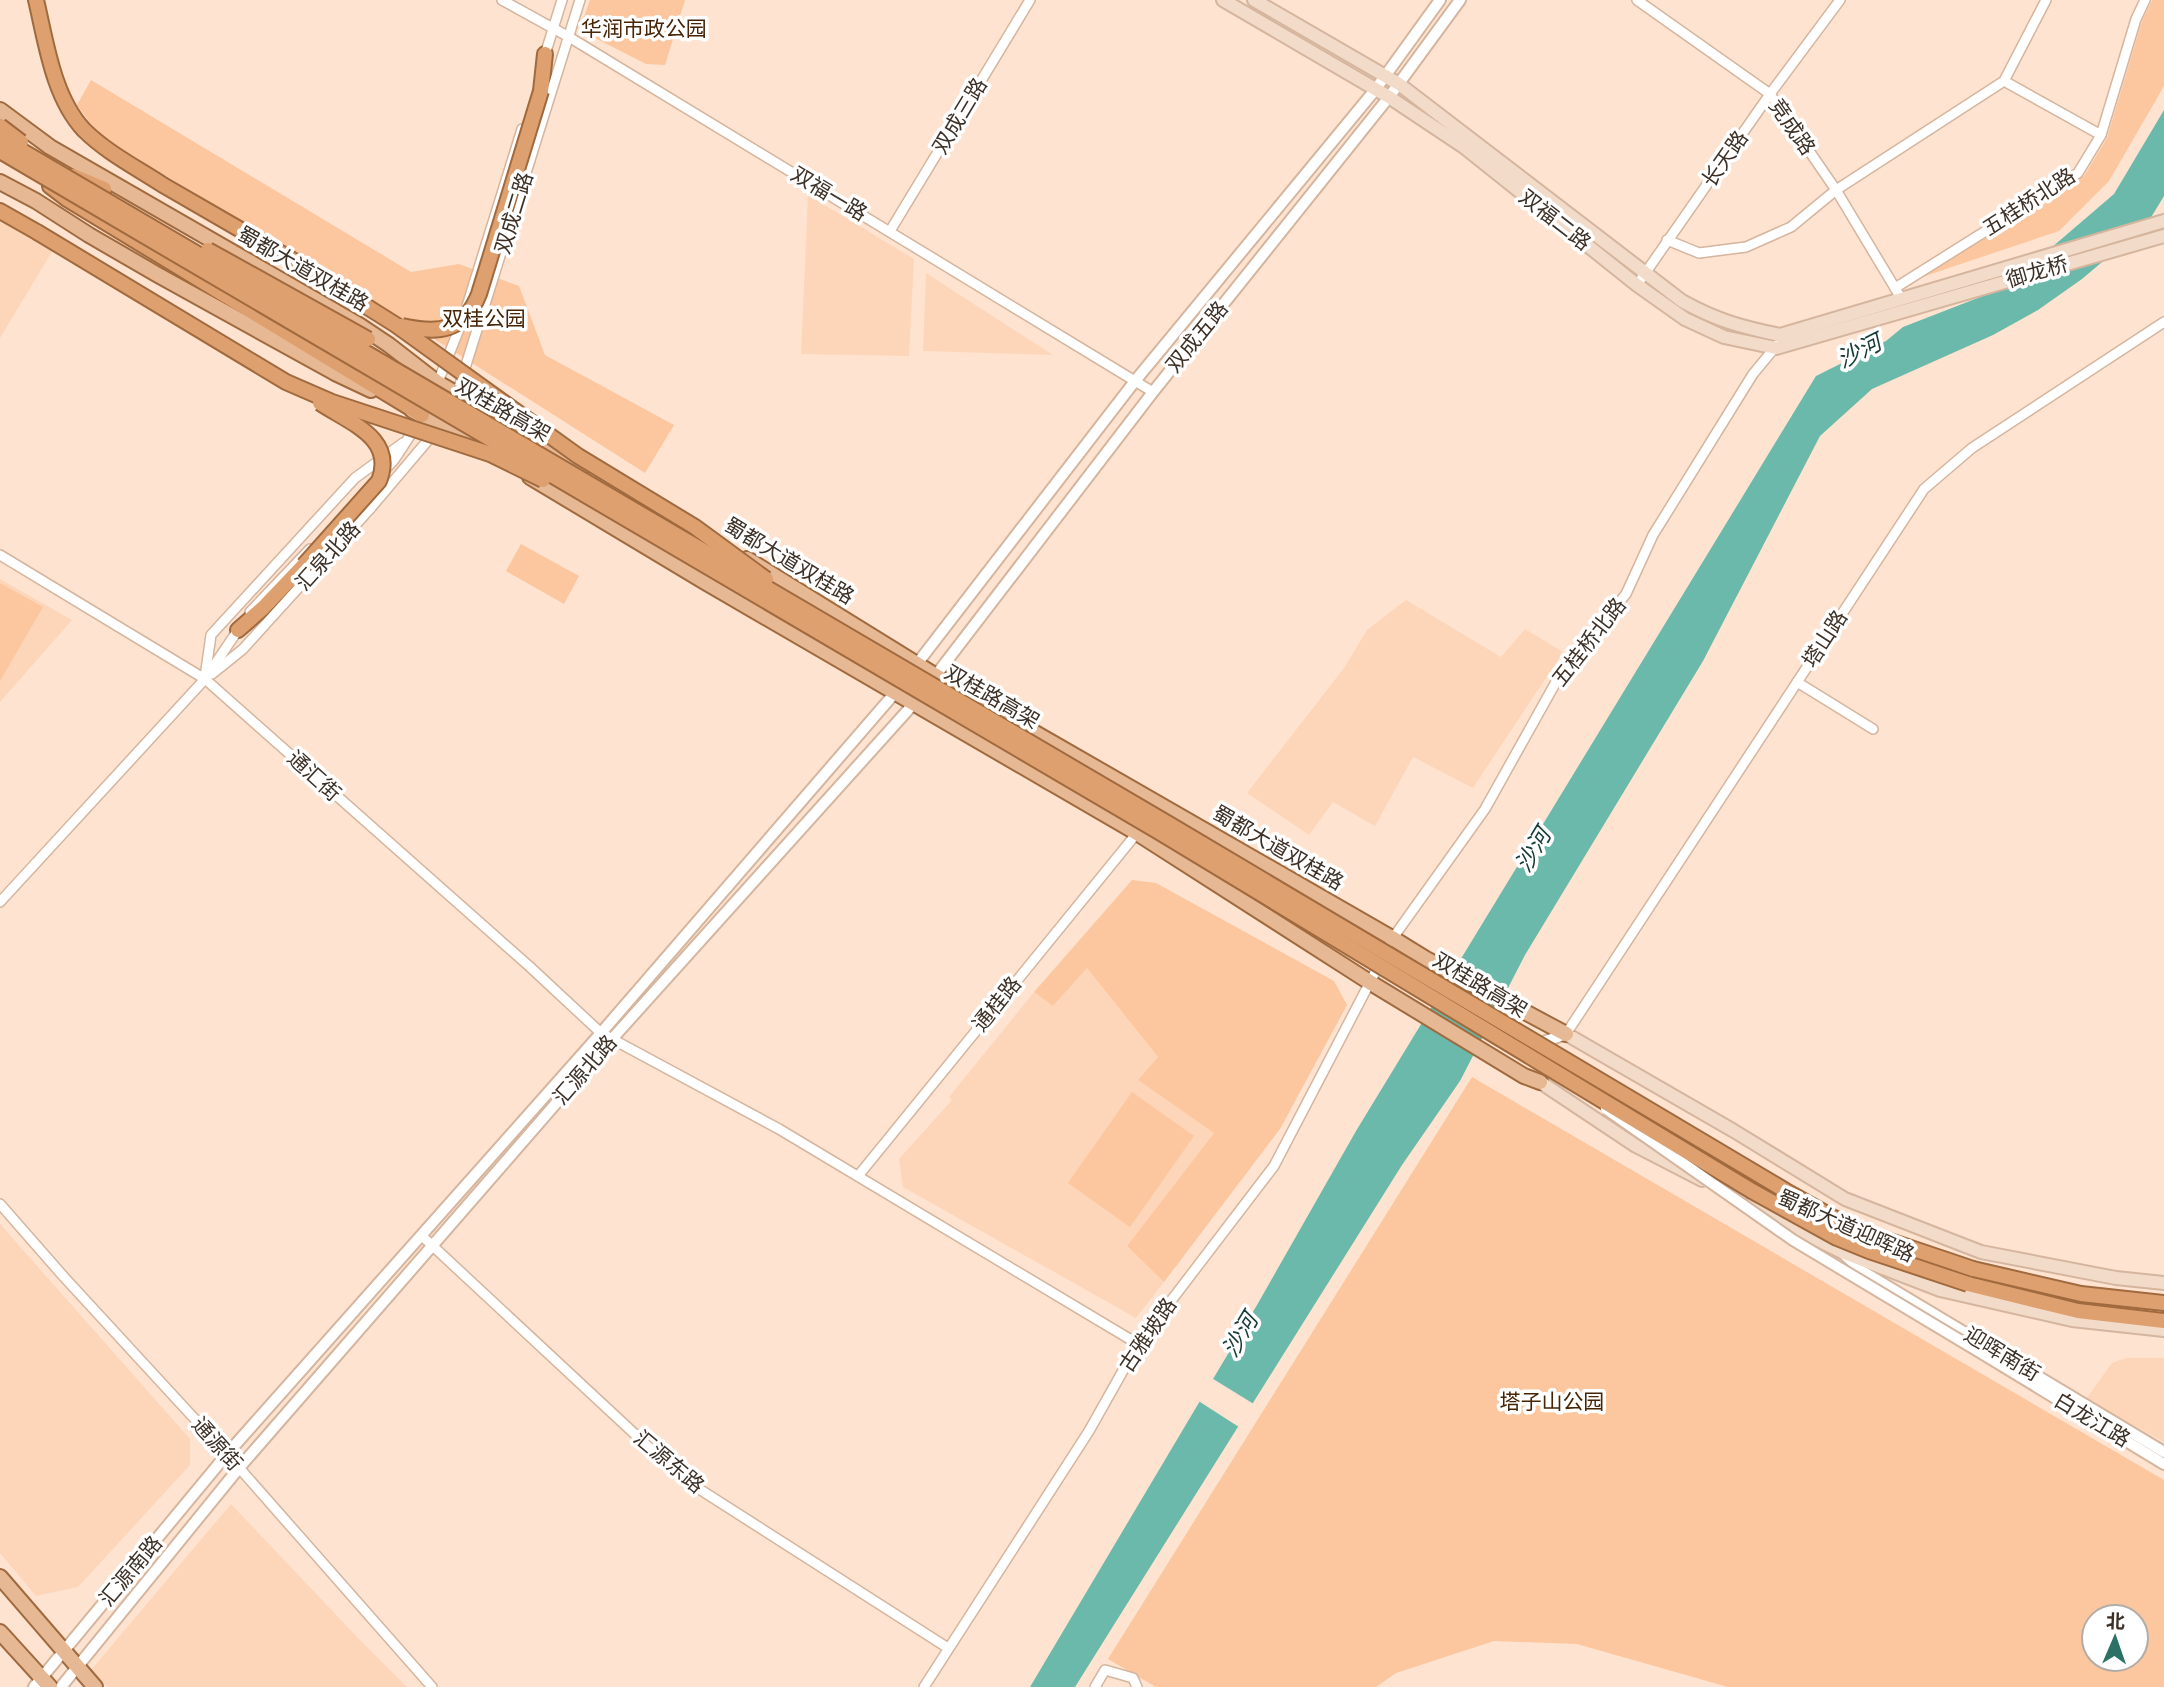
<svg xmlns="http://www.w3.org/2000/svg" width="2164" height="1687" font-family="'Public Sans','Noto Sans SC',sans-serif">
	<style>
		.built { fill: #fdd6b9 }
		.green { fill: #fcc69e; fill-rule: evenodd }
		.water { fill: #6ab9ab }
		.pier { fill: #fee3d0 }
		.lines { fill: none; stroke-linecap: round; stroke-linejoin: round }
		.minor-casing { stroke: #d5b59e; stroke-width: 12 }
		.tertiary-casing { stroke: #d5b59e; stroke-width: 14 }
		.secondary-casing { stroke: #d5b59e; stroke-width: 16 }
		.primary-casing { stroke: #a06a3e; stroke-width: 18 }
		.trunk-casing { stroke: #a06a3e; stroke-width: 18 }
		.minor { stroke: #fff; stroke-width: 9 }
		.tertiary { stroke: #fff; stroke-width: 10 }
		.secondary { stroke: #f2dcc9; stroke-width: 12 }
		.primary { stroke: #e6b893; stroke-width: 14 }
		.trunk { stroke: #dea06f; stroke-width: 14 }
		.tertiary-bridge-casing { stroke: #d5b59e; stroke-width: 14; stroke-linecap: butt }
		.trunk-bridge-casing { stroke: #a06a3e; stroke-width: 18; stroke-linecap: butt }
		.tertiary-bridge { stroke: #fff; stroke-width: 10 }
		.trunk-bridge { stroke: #dea06f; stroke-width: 14 }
		.labels { text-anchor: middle; stroke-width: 7; stroke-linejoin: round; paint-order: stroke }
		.park-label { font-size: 21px; fill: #462405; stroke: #fff }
		.street-label { font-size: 21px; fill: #3d3127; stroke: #fff }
		.water-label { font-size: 23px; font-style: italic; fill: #153b35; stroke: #fff }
	</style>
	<rect width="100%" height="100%" fill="#fee3d0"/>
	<g class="built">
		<polygon points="808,195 914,259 909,356 801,354"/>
		<polygon points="0,208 59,240 0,338"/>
		<polygon points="926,273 1053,355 923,351"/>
		<polygon points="0,579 72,620 0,702"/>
		<polygon points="1406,600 1501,657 1525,629 1563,652 1473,788 1413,757 1375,826 1333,802 1309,835 1247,793 1344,668 1367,630"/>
		<polygon points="1087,968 1158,1057 1138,1080 1214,1133 1127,1246 1164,1282 1136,1318 903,1187 899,1159 952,1100 949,1097 1034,992 1053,1006"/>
		<polygon points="0,1224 190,1439 190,1465 78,1587 36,1596 0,1553"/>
		<polygon points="2126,1358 2164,1358 2164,1442 2086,1399 2112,1363"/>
		<polygon points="231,1504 360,1640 407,1687 107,1687 91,1670"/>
	</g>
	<g class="green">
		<polygon points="590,0 685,0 665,65 646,64 595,38 584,17"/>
		<polygon points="2152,0 2164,0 2164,86 2109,181 2059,231 1922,277 2084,176 2107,138 2142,21"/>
		<polygon points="91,80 411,272 459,264 519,286 545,355 674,425 645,473 406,321 120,148 96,131 77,105"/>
		<polygon points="521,544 579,576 564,604 506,571"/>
		<polygon points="0,583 43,607 0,681"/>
		<polygon points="1132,880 1156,883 1334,981 1347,1005 1280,1129 1164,1282 1127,1246 1214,1133 1138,1080 1158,1057 1087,968 1053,1006 1034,992"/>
		<path d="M1472 1077 2164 1480V1687H1728L1577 1644 1494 1641 1396 1673 1376 1687H1156L1108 1659ZM2094 1617H2136V1659H2094Z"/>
		<polygon points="1132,1092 1194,1136 1130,1227 1068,1183"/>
	</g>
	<polygon class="water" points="2164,110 2164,196 2147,224 2082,279 2038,310 1993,335 1872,389 1820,436 1703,661 1525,955 1460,1081 1402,1165 1075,1687 1030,1687 1257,1305 1356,1131 1816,376 1886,341 1903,327 1988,294 2051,248 2114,194"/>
	<polygon class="pier" points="1210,1377 1257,1406 1242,1429 1197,1400"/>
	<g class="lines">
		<g class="minor-casing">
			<g id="minor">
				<polyline points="502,0 569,37 1153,392"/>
				<polyline points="1637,0 1770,94 1836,190 1901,298"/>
				<polyline points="544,58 562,0"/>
				<polyline points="2004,81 2101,135"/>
				<polyline points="890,231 1030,0"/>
				<polyline points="1667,240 1699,253 1746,247 1791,227 1836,190 2004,81 2046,0"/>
				<polyline points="1637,285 1770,94 1840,0"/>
				<polyline points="1895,288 2078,173 2101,135 2136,19 2145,0"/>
				<polyline points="467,306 522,129"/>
				<polyline points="436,387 463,319"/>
				<polyline points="456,397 580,0"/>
				<polyline points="382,473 394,460 417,425"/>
				<polyline points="0,555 205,679 529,966 601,1033 779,1129 1138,1344"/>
				<polyline points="250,612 310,549"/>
				<polyline points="212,674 243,649 369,510 435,432"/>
				<polyline points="205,677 211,635 355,478 403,443"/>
				<polyline points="1797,682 1873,729"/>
				<polyline points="0,902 205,679 240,627"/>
				<polyline points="1390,942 1485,809 1561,673 1626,594 1653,535 1753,374 1777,345"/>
				<polyline points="1566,1034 1924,489 1972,448 2164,322"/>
				<polyline points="858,1176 1137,833"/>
				<polyline points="0,1204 64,1277 227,1454 432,1687"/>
				<polyline points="422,1236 682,1478 948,1648"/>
				<polyline points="924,1687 1089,1431 1138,1344 1274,1166 1381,961"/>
				<polyline points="1095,1687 1105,1670 1133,1678 1137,1687"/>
			</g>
		</g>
		<g class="tertiary-casing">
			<g id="tertiary">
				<polyline points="913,669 1135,381 1375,90 1440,0"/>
				<polyline points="933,679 1153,392 1389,97 1460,0"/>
				<polyline points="1535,1042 1543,1042 1566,1034"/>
				<polyline points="1845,1255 1862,1271 2164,1452"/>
				<polyline points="1983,1354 2164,1464"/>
				<polyline points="34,1687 227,1454 601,1033 900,687"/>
				<polyline points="61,1687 239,1468 612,1039 917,700"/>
			</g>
		</g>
		<g class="secondary-casing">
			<g id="secondary">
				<polyline points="1223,0 1389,97 1464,147 1637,285 1685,319 1724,337 1776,348 2164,236"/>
				<path d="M1254 0 1399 84 1682 301C1716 320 1741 327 1780 335L2164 221"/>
				<polyline points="1566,1034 1734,1131 1845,1199 1981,1252 2116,1278 2164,1283"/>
				<polyline points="1540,1082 1636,1146 1702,1180"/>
				<polyline points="1749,1205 1842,1252 1940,1290 2072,1320 2164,1330"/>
			</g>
		</g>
		<g class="primary-casing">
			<g id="primary">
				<polyline points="0,110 50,147 359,325 389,345 438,383 583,466"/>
				<polyline points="0,182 36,201 89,235 158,275 335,373 371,390"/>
				<polyline points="412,410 483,448"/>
				<polyline points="530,477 705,582 1137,833 1371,983 1524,1076 1540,1082"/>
				<polyline points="747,559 936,676 1392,938 1426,959 1566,1034"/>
				<polyline points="0,1577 95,1687"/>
				<polyline points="0,1632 50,1687"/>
			</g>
		</g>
		<g class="trunk-casing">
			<g id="trunk">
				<path d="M36 0C46 42 53 97 84 130 106 152 137 168 163 185"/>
				<polyline points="541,91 545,54"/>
				<polyline points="73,176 104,189"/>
				<polyline points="50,186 67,199 422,415"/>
				<polyline points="0,211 37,232"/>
				<polyline points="238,630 263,608 304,565"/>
				<polyline points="1973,1269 2081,1294 2164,1303"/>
				<polyline points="1968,1284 2078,1311 2164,1321"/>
			</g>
		</g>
		<use href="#minor" class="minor"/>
		<use href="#tertiary" class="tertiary"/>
		<use href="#secondary" class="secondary"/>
		<use href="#primary" class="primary"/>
		<use href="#trunk" class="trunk"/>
		<g class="tertiary-bridge-casing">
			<polyline id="tertiary-bridge" points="1606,1109 1793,1240 1983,1354"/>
		</g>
		<g class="trunk-bridge-casing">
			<g id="trunk-bridge">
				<polyline points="0,126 21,142"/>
				<polyline points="0,138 1169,824 1786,1191 1836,1219 1875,1236 1973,1269"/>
				<polyline points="0,151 1159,832 1752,1191 1837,1238 1869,1251 1968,1284"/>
				<polyline points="163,185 291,259 396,325 578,456 695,527 766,579"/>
				<polyline points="37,232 286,382 332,402 490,454 543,480"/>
				<polyline points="208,250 368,339"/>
				<path d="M402 326C438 334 464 332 479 294L541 91"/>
				<path d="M304 565 379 481C396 438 350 423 320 403"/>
			</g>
		</g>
		<use href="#tertiary-bridge" class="tertiary-bridge"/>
		<use href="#trunk-bridge" class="trunk-bridge"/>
	</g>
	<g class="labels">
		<g class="park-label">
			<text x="644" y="36">华润市政公园</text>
			<text x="484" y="326">双桂公园</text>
			<text x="1552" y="1409">塔子山公园</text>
		</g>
		<g class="street-label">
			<text transform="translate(960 116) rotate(-59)" y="7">双成三路</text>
			<text transform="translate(1792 127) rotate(55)" y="7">竞成路</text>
			<text transform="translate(1725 159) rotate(-55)" y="7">长天路</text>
			<text transform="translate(829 194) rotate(31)" y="7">双福一路</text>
			<text transform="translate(2029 202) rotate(-33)" y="7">五桂桥北路</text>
			<text transform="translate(514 213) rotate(-73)" y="7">双成二路</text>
			<text transform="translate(1555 220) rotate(38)" y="7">双福二路</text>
			<text transform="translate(303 269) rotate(30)" y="7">蜀都大道双桂路</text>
			<text transform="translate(2037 272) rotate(-16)" y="7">御龙桥</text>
			<text transform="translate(1197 337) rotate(-51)" y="7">双成五路</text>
			<text transform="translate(503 410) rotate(30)" y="7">双桂路高架</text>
			<text transform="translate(328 556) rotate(-48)" y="7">汇泉北路</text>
			<text transform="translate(789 561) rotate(31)" y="7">蜀都大道双桂路</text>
			<text transform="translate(1825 639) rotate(-57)" y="7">塔山路</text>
			<text transform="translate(1589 642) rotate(-52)" y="7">五桂桥北路</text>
			<text transform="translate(992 697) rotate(30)" y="7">双桂路高架</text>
			<text transform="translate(314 776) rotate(42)" y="7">通汇街</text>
			<text transform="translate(1278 848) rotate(30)" y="7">蜀都大道双桂路</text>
			<text transform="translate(1480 985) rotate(31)" y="7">双桂路高架</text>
			<text transform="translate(997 1004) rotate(-51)" y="7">通桂路</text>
			<text transform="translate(585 1070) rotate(-49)" y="7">汇源北路</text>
			<text transform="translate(1846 1226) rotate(24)" y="7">蜀都大道迎晖路</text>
			<text transform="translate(1148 1335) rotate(-56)" y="7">古雅坡路</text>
			<text transform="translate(2002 1354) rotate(31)" y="7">迎晖南街</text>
			<text transform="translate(2092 1420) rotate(31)" y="7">白龙江路</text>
			<text transform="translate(217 1444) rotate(48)" y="7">通源街</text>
			<text transform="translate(669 1462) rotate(40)" y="7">汇源东路</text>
			<text transform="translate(131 1571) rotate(-50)" y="7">汇源南路</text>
		</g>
		<g class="water-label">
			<text transform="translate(1859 351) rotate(-27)" y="8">沙河</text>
			<text transform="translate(1533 850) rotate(-59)" y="8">沙河</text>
			<text transform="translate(1240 1335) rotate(-59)" y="8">沙河</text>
		</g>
	</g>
	<g transform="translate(2115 1638) rotate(2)"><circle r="33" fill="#ffffff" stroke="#b1ada9" stroke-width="2"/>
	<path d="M0-5L12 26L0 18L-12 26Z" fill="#2b7165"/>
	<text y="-10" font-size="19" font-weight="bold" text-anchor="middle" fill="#3d3127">北</text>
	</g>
</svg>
